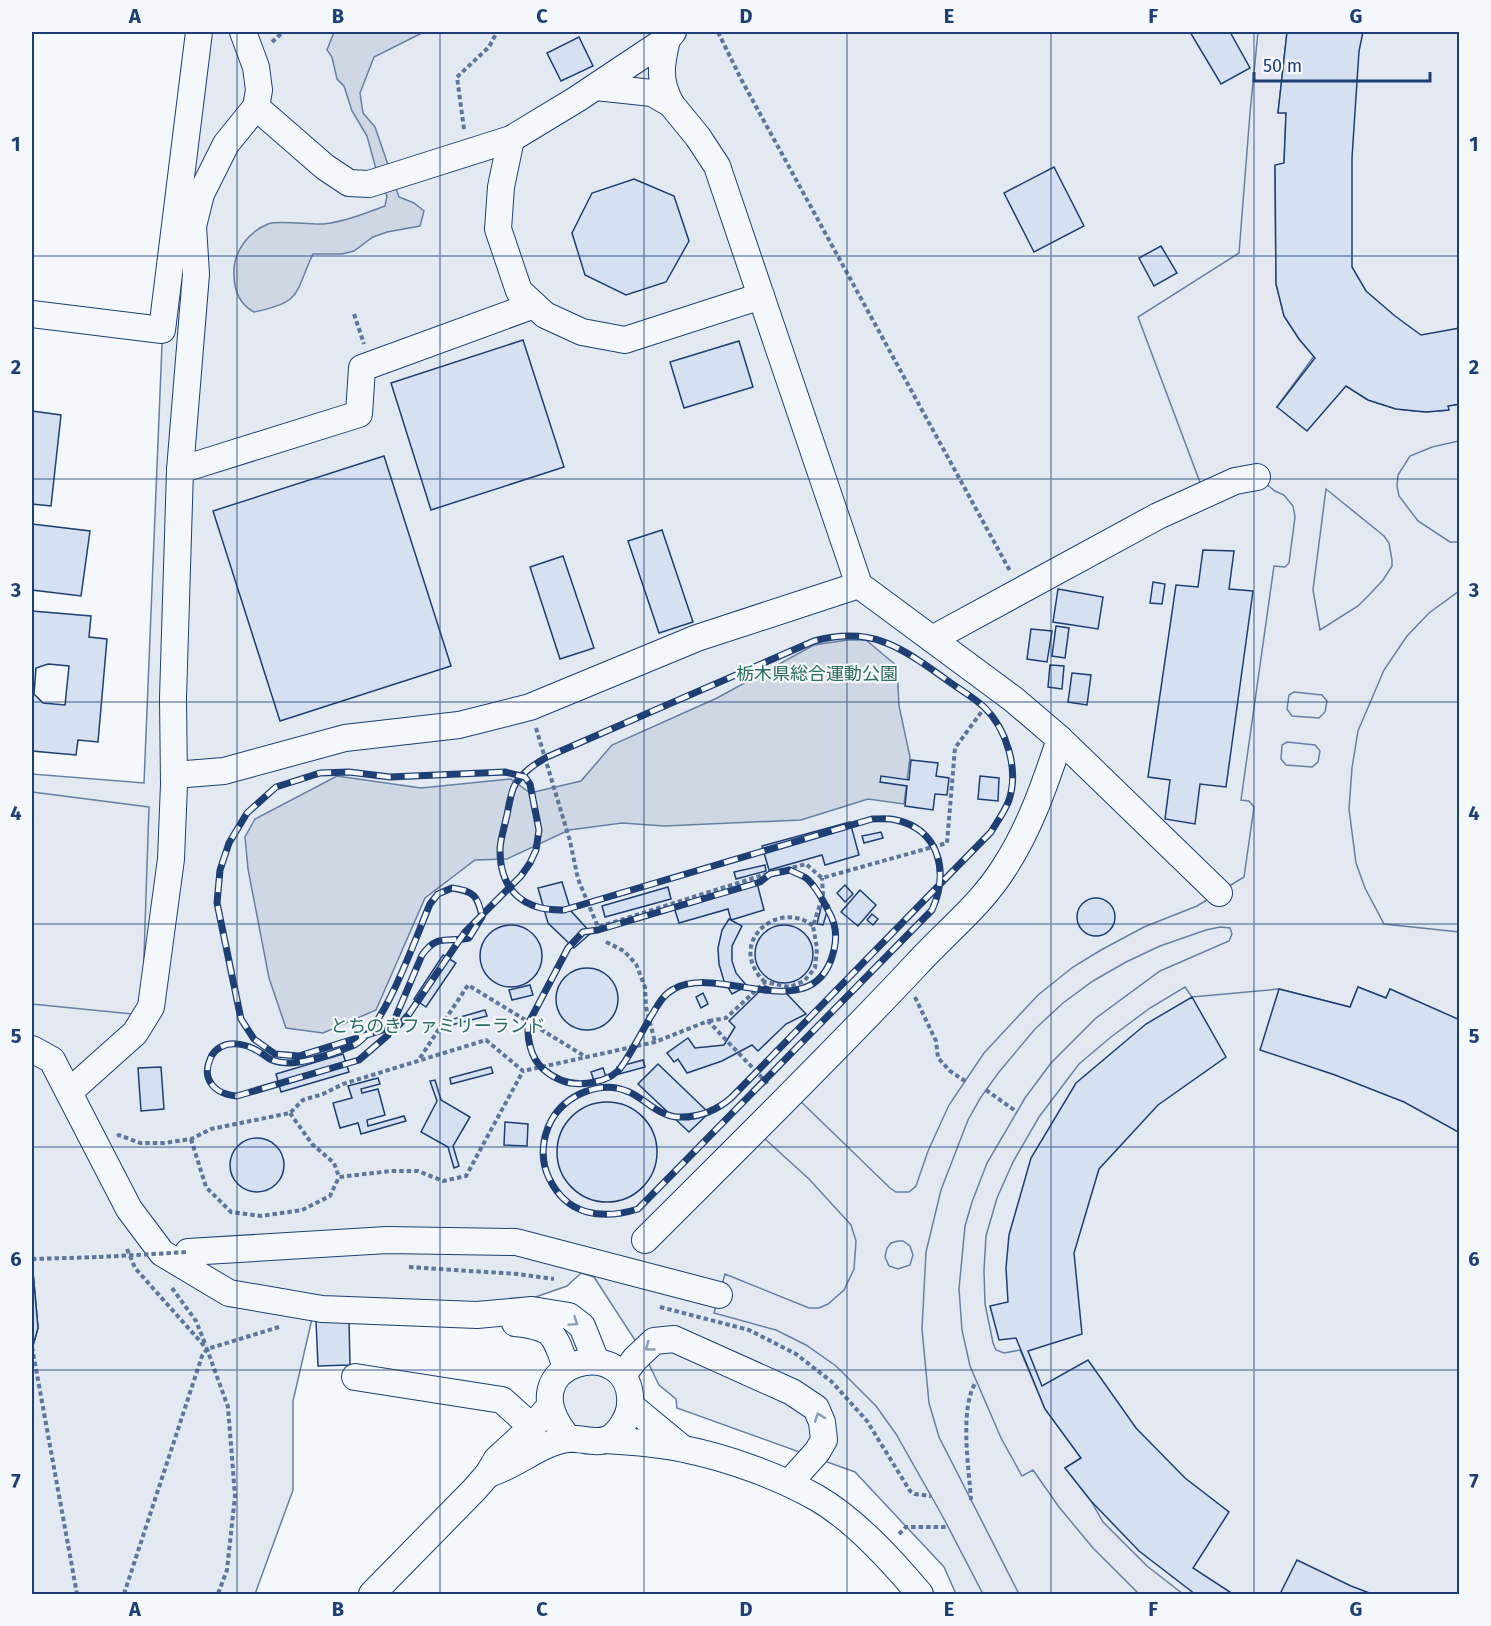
<svg xmlns="http://www.w3.org/2000/svg" width="1491" height="1626" font-family="'Fira Sans','Noto Sans JP',sans-serif">
	<style>
		.green { fill: #e3e9f0; stroke: #687fa3; stroke-width: 1.5 }
		.parking { fill: #e3e8f0; stroke: #687fa3; stroke-width: 1.5; fill-rule: evenodd }
		.water { fill: #cfd7e4; stroke: #687fa3; stroke-width: 1.5 }
		.building { fill: #d5e0f0; stroke: #1d3f73; stroke-width: 1.5; fill-rule: evenodd }
		.lines { fill: none; stroke-linecap: round; stroke-linejoin: round }
		.minor-casing { stroke: #1d3f73; stroke-width: 28 }
		.path { stroke: #5e769c; stroke-width: 4; stroke-dasharray: 4.5 3; stroke-linecap: butt }
		.minor { stroke: #f4f7fb; stroke-width: 26 }
		.rail-casing { stroke: #1d3f73; stroke-width: 7 }
		.rail { stroke: #f4f7fb; stroke-width: 4.5; stroke-dasharray: 14; stroke-linecap: butt }
		.path-bridge { stroke: #5e769c; stroke-width: 4; stroke-dasharray: 4.5 3; stroke-linecap: butt }
		.oneway { stroke: #889bb7 }
		.grid { fill: none; stroke: #1d3f73; stroke-width: 1.5; stroke-opacity: 0.55 }
		.labels { text-anchor: middle; stroke-width: 4.5; stroke-linejoin: round; paint-order: stroke }
		.park-label { font-size: 18px; fill: #2c6c60; stroke: #f4f7fb }
		.neatline { fill: none; stroke: #1d3f73; stroke-width: 2 }
		.grid-label { font-size: 20px; text-anchor: middle; font-weight: bold; fill: #1d3f73 }
	</style>
	<rect width="100%" height="100%" fill="#f4f7fb"/>
	<g class="green">
		<polygon points="199,32 1459,32 1459,1594 956,1594 944,1567 855,1472 677,1408 676,1399 659,1385 644,1354 594,1277 581,1273 567,1286 507,1307 317,1297 293,1401 293,1490 255,1594 32,1594 32,774 144,783 163,320"/>
		<path d="M583 1370 611 1378 622 1401C611 1428 607 1431 577 1431L559 1400 561 1389Z"/>
	</g>
	<g class="parking">
		<path d="M1258 32H1287L1278 112 1286 113 1284 163 1275 166 1276 284 1284 316 1299 339 1314 356 1277 407 1346 386 1368 400 1396 409 1426 412 1448 410V406L1459 404V441L1432 447 1410 456 1398 475 1397 486 1399 496 1418 521 1450 542H1459V591L1429 613 1407 636 1384 670 1358 731 1352 768 1349 809 1356 863 1365 888 1384 924 1459 932V1020L1390 989 1386 998 1358 987 1350 1007 1279 989 1192 997 1185 987 1150 1008 1111 1037 1079 1064 1039 1117 1013 1162 997 1198 986 1236 984 1270 985 1304 993 1343 996 1350 1004 1353 1020 1350 1045 1409 1081 1458 1065 1468 1091 1501 1103 1522 1147 1566 1183 1594H1139L1093 1548 1059 1507 1033 1470 1022 1476 1001 1438 970 1366 962 1330 959 1289 965 1226 972 1202 987 1163 1025 1098 1051 1063 1096 1018 1160 971 1229 941 1232 934 1230 928 1220 927 1206 930 1160 946 1126 962 1093 981 1063 1003 1035 1029 999 1072 981 1097 968 1120 941 1190 926 1252 922 1329 929 1403 939 1437 1019 1594H983L943 1517 896 1434 876 1406 836 1366 806 1345 776 1330 714 1313 725 1274 809 1308H819L828 1304 844 1290 854 1269 856 1241 851 1225 809 1179 755 1130 792 1093 890 1188 896 1192H909L916 1186 928 1151 949 1105 984 1053 1038 995 1073 967 1101 950 1144 927 1197 906 1244 877 1254 807 1249 801 1241 800 1274 566 1285 567 1289 563 1295 517 1293 506 1284 495 1275 491 1257 477 1204 493 1138 317 1239 253 1250 113ZM1326 489 1384 536 1389 543 1392 560V566L1383 580 1370 594 1358 606 1320 630 1313 590ZM1294 692 1322 695 1327 701 1325 712 1319 718 1292 716 1287 709 1289 695ZM1287 742 1315 745 1320 751 1318 762 1312 767 1286 765 1281 759 1282 745ZM898 1241H903L910 1246 913 1255 910 1265 898 1269 889 1266 885 1257 887 1248 891 1243Z"/>
		<polygon points="32,792 149,807 142,1015 32,1004"/>
	</g>
	<g class="water">
		<path d="M334 32H424L374 57 360 93 363 113 375 127 399 197 414 203 424 211 420 226 387 232 373 237 354 251 342 254H313C294 294 303 302 254 312 239 304 234 290 234 274 233 252 248 232 268 224 280 220 309 225 323 224 344 222 366 213 385 206L387 196 379 180 367 136 352 111 344 86 337 79 332 57 327 50Z"/>
		<polygon points="847,640 866,640 897,666 899,706 910,757 904,804 868,799 801,820 664,826 622,823 569,830 507,859 475,860 425,898 376,1010 323,1033 286,1028 269,978 248,869 245,837 255,819 337,776 421,788 511,779 530,793 581,781 612,745 717,698 814,645"/>
	</g>
	<g class="building">
		<polygon points="1190,32 1230,32 1250,68 1221,84"/>
		<polygon points="1287,32 1363,32 1359,51 1352,158 1352,267 1366,291 1395,316 1421,335 1460,328 1460,404 1448,406 1449,410 1426,412 1396,409 1368,400 1346,386 1307,431 1277,407 1315,358 1299,339 1284,316 1276,284 1275,165 1284,163 1286,113 1278,113"/>
		<polygon points="579,37 593,66 561,81 547,53"/>
		<polygon points="1054,167 1084,226 1034,252 1004,193"/>
		<polygon points="634,179 674,196 689,241 666,282 626,295 585,275 572,233 592,193"/>
		<polygon points="1161,246 1177,273 1154,286 1139,258"/>
		<polygon points="523,340 564,467 431,510 391,383"/>
		<polygon points="739,341 753,387 684,408 670,362"/>
		<polygon points="32,411 61,415 51,506 32,504"/>
		<polygon points="384,456 451,666 280,721 213,511"/>
		<polygon points="32,524 90,531 81,596 32,590"/>
		<polygon points="662,530 693,622 659,633 628,541"/>
		<polygon points="1203,550 1234,551 1229,589 1253,591 1226,787 1200,784 1195,824 1165,819 1170,780 1148,777 1176,585 1198,587"/>
		<polygon points="563,556 594,648 560,659 530,567"/>
		<polygon points="1153,582 1165,584 1162,604 1150,603"/>
		<polygon points="1058,589 1103,597 1098,629 1053,622"/>
		<path d="M32 611 91 616 89 637 107 639 98 742 78 740 76 755 32 751ZM48 664 69 666 65 705 43 703 34 694 36 668Z"/>
		<polygon points="1056,626 1069,628 1065,658 1052,656"/>
		<polygon points="1031,629 1052,631 1047,662 1027,659"/>
		<polygon points="1050,665 1064,666 1062,689 1048,687"/>
		<polygon points="1072,673 1091,675 1087,705 1068,702"/>
		<polygon points="911,760 938,763 936,776 949,778 947,795 935,794 933,810 905,806 907,786 880,782 881,776 909,780"/>
		<polygon points="980,776 999,778 998,801 978,799"/>
		<polygon points="850,822 859,855 825,865 822,855 769,870 762,846"/>
		<polygon points="881,832 883,838 864,843 862,836"/>
		<polygon points="765,865 766,871 736,879 734,872"/>
		<polygon points="562,882 571,911 591,933 574,948 548,923 538,888"/>
		<polygon points="757,883 764,910 731,920 728,909 679,923 674,907"/>
		<polygon points="845,885 853,894 845,902 837,893"/>
		<polygon points="668,887 671,899 605,917 602,906"/>
		<polygon points="860,890 876,905 858,926 841,912"/>
		<circle cx="1096" cy="917" r="19"/>
		<polygon points="822,903 829,905 823,925 817,924"/>
		<polygon points="872,914 878,919 873,925 867,920"/>
		<polygon points="729,919 742,926 732,946 732,961 736,973 747,986 732,994 724,981 719,964 718,948 722,930"/>
		<circle cx="784" cy="954" r="29"/>
		<circle cx="511" cy="956" r="31"/>
		<polygon points="443,955 456,963 426,1007 414,999"/>
		<circle cx="587" cy="999" r="31"/>
		<polygon points="530,985 533,995 512,1000 509,990"/>
		<polygon points="765,986 786,993 806,1014 786,1024 758,1051 752,1045 722,1061 687,1073 678,1059 674,1062 667,1053 688,1038 695,1048 724,1045 735,1027 729,1021"/>
		<polygon points="1358,987 1386,998 1390,989 1460,1020 1460,1133 1404,1102 1335,1075 1260,1050 1279,989 1350,1007"/>
		<polygon points="703,993 708,1004 701,1008 696,997"/>
		<polygon points="1192,997 1226,1057 1158,1105 1099,1169 1074,1253 1082,1334 1028,1351 1042,1386 1088,1360 1136,1428 1185,1478 1229,1512 1193,1568 1233,1594 1195,1594 1139,1551 1091,1501 1065,1468 1081,1458 1045,1409 1016,1338 999,1340 990,1306 1008,1302 1006,1268 1009,1235 1031,1158 1076,1083 1146,1024"/>
		<polygon points="485,1010 487,1016 451,1025 450,1020"/>
		<polygon points="343,1054 349,1072 281,1092 276,1074"/>
		<polygon points="643,1060 645,1067 619,1074 617,1067"/>
		<polygon points="658,1064 709,1113 689,1132 638,1084"/>
		<polygon points="161,1067 164,1109 141,1111 138,1068"/>
		<polygon points="491,1067 493,1073 451,1084 450,1078"/>
		<polygon points="603,1068 606,1077 594,1081 591,1072"/>
		<polygon points="378,1078 380,1084 361,1089 362,1093 378,1089 385,1115 367,1120 368,1126 404,1116 406,1121 361,1134 358,1123 340,1128 333,1103 352,1098 348,1086"/>
		<polygon points="435,1080 441,1100 470,1117 453,1146 459,1166 454,1168 448,1147 421,1132 437,1101 430,1081"/>
		<circle cx="607" cy="1152" r="50"/>
		<polygon points="505,1122 528,1124 527,1146 504,1145"/>
		<circle cx="257" cy="1165" r="27"/>
		<polygon points="32,1261 38,1328 32,1349"/>
		<polygon points="32,1261 38,1328 32,1349"/>
		<polygon points="349,1320 350,1365 318,1366 316,1321"/>
		<polygon points="1297,1560 1351,1586 1372,1594 1280,1594"/>
	</g>
	<g class="lines">
		<g class="minor-casing">
			<g id="minor">
				<path d="M667 39C661 65 658 80 671 104"/>
				<polyline points="596,87 652,93 671,104 698,137 717,166 761,296"/>
				<polyline points="256,107 325,167 349,183 369,184 511,139 577,99 667,39 673,32"/>
				<polyline points="511,139 501,187 498,229 519,291 545,315 582,332 625,340 761,296 859,585 1013,699 1060,739 1219,893"/>
				<polyline points="32,314 162,330 199,32"/>
				<polyline points="180,470 359,414 362,368 534,305"/>
				<polyline points="932,639 1158,516 1235,481 1257,477"/>
				<polyline points="174,775 224,771 345,738 459,725 530,707 697,638 859,585"/>
				<polyline points="32,1049 52,1060 129,1209 162,1253 229,1293 322,1309 477,1315 532,1310 569,1316 582,1326 596,1361"/>
				<polyline points="69,1092 135,1033 151,1007 171,859 174,784 173,698 180,470 196,274 193,226 201,194 226,144 256,107 259,90 256,67 243,32"/>
				<path d="M645 1240C736 1149 828 1059 916 965 945 933 981 905 1004 868 1030 828 1045 784 1060 739"/>
				<polyline points="188,1252 387,1240 516,1242 719,1295"/>
				<path d="M515 1323C553 1327 554 1333 566 1367"/>
				<polyline points="623,1375 635,1359 654,1341 674,1339 792,1392 816,1408 822,1422 824,1440 817,1452 789,1483"/>
				<polyline points="355,1377 502,1400 532,1427"/>
				<polyline points="630,1405 682,1448"/>
				<path d="M607 1440C633 1442 659 1443 684 1449 728 1458 778 1476 817 1498 855 1520 892 1561 920 1594"/>
				<path d="M488 1474C516 1466 538 1444 567 1439 580 1437 595 1445 608 1439 619 1434 629 1417 630 1405 636 1330 501 1360 569 1439"/>
				<polyline points="372,1594 474,1490 488,1474 497,1459 532,1427 550,1406"/>
			</g>
		</g>
		<g class="path">
			<polyline points="718,32 741,79 1010,571"/>
			<polyline points="272,42 283,32"/>
			<polyline points="464,129 457,77 489,47 497,32"/>
			<polyline points="354,314 364,344"/>
			<polyline points="536,728 570,841 578,879 598,927 760,876 806,864 822,878 947,843 955,748 985,707"/>
			<polyline points="606,942 624,951 636,964 645,987 646,1007 655,1042"/>
			<path d="M765 982C724 943 779 898 813 926"/>
			<polyline points="915,997 936,1041 938,1058 950,1071 965,1081"/>
			<polyline points="709,1021 726,1018 765,982 790,987 804,981 815,968 817,948 813,926 823,895 822,878"/>
			<polyline points="420,1058 468,985 586,1057"/>
			<polyline points="986,1090 1017,1112"/>
			<polyline points="290,1113 312,1144 334,1163 339,1177 391,1171 418,1171 443,1181 466,1176 523,1071"/>
			<polyline points="117,1136 119,1135 140,1143 164,1143 191,1139 211,1129 290,1113 303,1100 323,1094 343,1084 486,1040 523,1071 655,1042 708,1021 769,1085"/>
			<polyline points="191,1139 206,1187 231,1212 261,1216 302,1210 330,1196 339,1177"/>
			<polyline points="127,1249 135,1268 207,1349 228,1407 235,1496 227,1570 218,1594"/>
			<polyline points="32,1259 99,1257"/>
			<polyline points="409,1267 517,1274 554,1279"/>
			<polyline points="172,1288 196,1321 206,1346"/>
			<polyline points="660,1307 749,1330 796,1354 832,1382 867,1421 910,1491 915,1494 931,1496"/>
			<polyline points="32,1347 77,1594"/>
			<path d="M971 1500C969 1469 959 1408 976 1382"/>
			<polyline points="899,1534 906,1527 948,1527"/>
			<polyline points="124,1594 202,1356 207,1349 279,1327"/>
		</g>
		<use href="#minor" class="minor"/>
		<g class="rail-casing">
			<g id="rail">
				<polygon points="349,772 390,777 505,772 525,777 530,784 539,830 536,850 530,863 521,876 465,932 409,1014 399,1025 299,1056 275,1054 254,1039 241,1019 217,903 220,870 229,843 247,813 276,787 320,773"/>
				<path d="M790 870C795 873 802 875 806 878 815 885 824 902 829 912 838 928 837 943 831 960 807 1025 718 964 674 989 664 994 659 1003 653 1013 644 1027 628 1060 618 1071 609 1079 600 1081 589 1083 571 1086 557 1081 543 1069 531 1058 527 1040 528 1024L568 948 583 932 598 930 760 882 770 874Z"/>
				<path d="M452 888C474 891 478 896 482 917L469 938C447 943 438 933 422 955L388 1035 359 1060 237 1096C225 1095 212 1090 208 1077 206 1070 209 1061 212 1055 224 1038 246 1043 261 1053 265 1055 268 1059 272 1060 277 1062 285 1063 290 1063 310 1062 334 1053 352 1046 383 1034 416 936 430 904L438 894Z"/>
				<path d="M731 1098C716 1111 698 1118 677 1117 659 1116 645 1099 629 1092 601 1079 565 1095 551 1121 542 1138 540 1160 549 1178 567 1216 602 1220 638 1209L932 910C949 872 940 830 896 820 888 818 880 819 872 819L564 910C525 911 500 892 500 850 500 840 504 829 506 819 509 808 510 792 516 783 524 771 535 764 547 757L814 641C871 626 899 646 944 678 957 688 972 696 984 707 1007 729 1019 770 1009 800 1005 811 997 822 991 832L731 1098"/>
			</g>
		</g>
		<use href="#rail" class="rail"/>
		<polyline class="path-bridge" points="99,1257 188,1252"/>
	</g>
	<defs><path id="oneway-chevron" d="M-2-3.5L2.5 0L-2 3.5" fill="none" stroke-width="1.6" stroke-linecap="round" stroke-linejoin="round" transform="scale(1.5)"/></defs>
	<g class="oneway">
		<use href="#oneway-chevron" transform="translate(574 1322) rotate(35)"/>
		<use href="#oneway-chevron" transform="translate(649 1347) rotate(144)"/>
		<use href="#oneway-chevron" transform="translate(819 1417) rotate(-110)"/>
	</g>
	<path class="grid" d="M237 32V1594M440 32V1594M644 32V1594M847 32V1594M1051 32V1594M1254 32V1594M32 256H1460M32 479H1460M32 702H1460M32 924H1460M32 1147H1460M32 1370H1460"/>
	<g class="labels">
		<g class="park-label">
			<text x="817" y="680">栃木県総合運動公園</text>
			<text x="438" y="1032">とちのきファミリーランド</text>
		</g>
	</g>
	<rect width="1491" height="1626" fill="none" stroke="#f4f7fb" stroke-width="66"/>
	<path d="M1254 72v9h176v-9" fill="none" stroke="#1d3f73" stroke-width="3"/>
	<text x="1263" y="72" font-size="18" fill="#1d3f73" stroke="#f4f7fb" stroke-width="4.5" paint-order="stroke">50 m</text>
	<rect x="33" y="33" width="1425" height="1560" class="neatline"/>
	<g class="grid-label">
		<text x="135" y="23">A</text>
		<text x="338" y="23">B</text>
		<text x="542" y="23">C</text>
		<text x="746" y="23">D</text>
		<text x="949" y="23">E</text>
		<text x="1153" y="23">F</text>
		<text x="1356" y="23">G</text>
		<text x="16" y="151">1</text>
		<text x="1474" y="151">1</text>
		<text x="16" y="374">2</text>
		<text x="1474" y="374">2</text>
		<text x="16" y="597">3</text>
		<text x="1474" y="597">3</text>
		<text x="16" y="820">4</text>
		<text x="1474" y="820">4</text>
		<text x="16" y="1043">5</text>
		<text x="1474" y="1043">5</text>
		<text x="16" y="1266">6</text>
		<text x="1474" y="1266">6</text>
		<text x="16" y="1488">7</text>
		<text x="1474" y="1488">7</text>
		<text x="135" y="1616">A</text>
		<text x="338" y="1616">B</text>
		<text x="542" y="1616">C</text>
		<text x="746" y="1616">D</text>
		<text x="949" y="1616">E</text>
		<text x="1153" y="1616">F</text>
		<text x="1356" y="1616">G</text>
	</g>
</svg>
